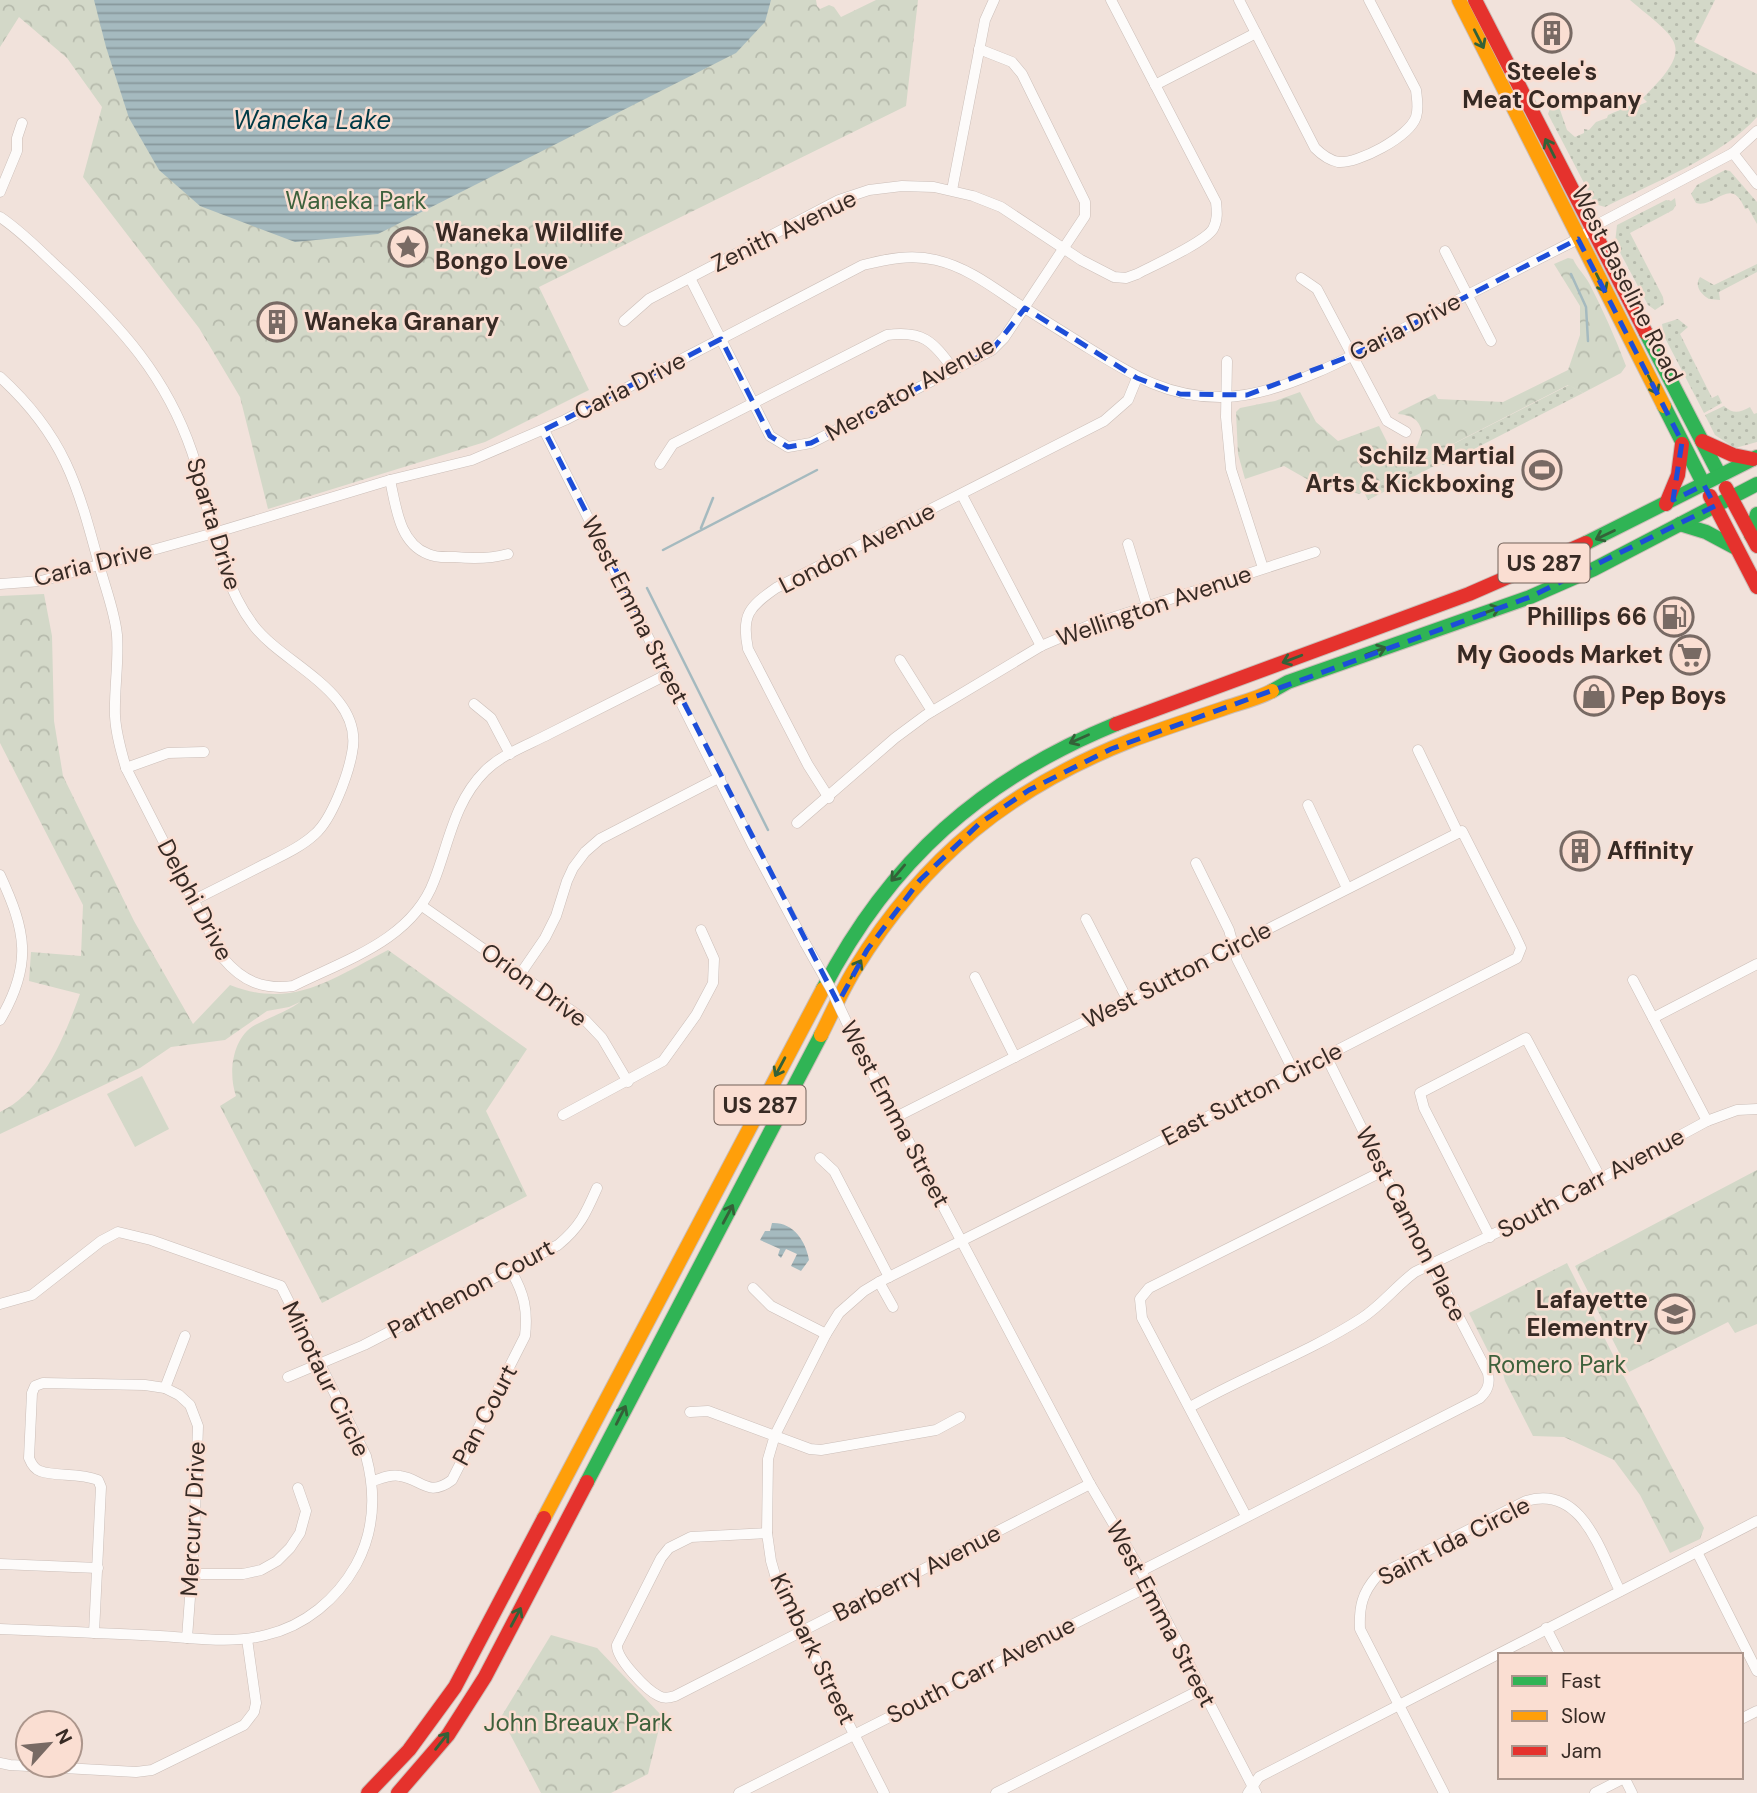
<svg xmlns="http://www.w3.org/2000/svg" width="1757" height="1793" font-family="'DM Sans',sans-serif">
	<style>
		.grass { fill: url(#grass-dots) }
		.forest { fill: url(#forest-crowns) }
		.pitch { fill: #d3d8c8 }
		.water { fill: url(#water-rules) }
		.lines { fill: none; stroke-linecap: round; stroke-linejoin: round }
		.stream { stroke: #a5babf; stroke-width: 2.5 }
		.street-casing { stroke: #cbbeb8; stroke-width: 11 }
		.fast-casing { stroke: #cbbeb8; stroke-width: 16 }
		.slow-casing { stroke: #cbbeb8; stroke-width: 16 }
		.jam-casing { stroke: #cbbeb8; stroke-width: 16 }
		.street { stroke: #fdfbfa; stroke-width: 10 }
		.fast { stroke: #30b455; stroke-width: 14 }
		.slow { stroke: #ff9f0a; stroke-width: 14 }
		.jam { stroke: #e5322d; stroke-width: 14 }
		.street-bridge-casing { stroke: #cbbeb8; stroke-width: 11; stroke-linecap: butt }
		.street-bridge { stroke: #fdfbfa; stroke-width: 10 }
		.oneway { stroke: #346138 }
		.marked { fill: none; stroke: #1d4ed8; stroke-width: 5; stroke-dasharray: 14 9; stroke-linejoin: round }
		.labels { text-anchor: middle; stroke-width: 5; stroke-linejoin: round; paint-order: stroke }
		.shield { fill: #faded2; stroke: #726058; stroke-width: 2 }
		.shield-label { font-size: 23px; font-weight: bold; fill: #372a24 }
		.poi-label { font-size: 24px; font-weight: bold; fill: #372a24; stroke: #faded2; text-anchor: start }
		.park-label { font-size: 24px; fill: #3d613c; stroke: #faded2 }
		.street-label { font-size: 24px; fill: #372a24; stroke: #faded2 }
		.water-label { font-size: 26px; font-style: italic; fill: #003a46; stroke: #faded2 }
	</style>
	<defs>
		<pattern id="grass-dots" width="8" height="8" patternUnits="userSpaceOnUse" patternTransform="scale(1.75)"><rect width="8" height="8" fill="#d3d8c8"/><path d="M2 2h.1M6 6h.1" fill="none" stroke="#b6baac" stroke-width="1.8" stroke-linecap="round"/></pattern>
		<pattern id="forest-crowns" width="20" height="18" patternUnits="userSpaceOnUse" patternTransform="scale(1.75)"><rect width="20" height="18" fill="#d3d8c8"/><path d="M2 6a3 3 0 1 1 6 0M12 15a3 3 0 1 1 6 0" fill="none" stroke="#b6baac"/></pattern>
		<pattern id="water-rules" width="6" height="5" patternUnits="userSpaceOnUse" patternTransform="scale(1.75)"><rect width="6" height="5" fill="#a5babf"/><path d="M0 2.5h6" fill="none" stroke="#87979b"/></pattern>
	</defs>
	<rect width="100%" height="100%" fill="#f1e2db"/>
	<g class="grass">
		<path d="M1630 0H1715L1694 42 1757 74V117C1724 155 1651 184 1605 207L1595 204 1548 114 1550 109 1548 104H1558L1567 130 1575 137 1584 133V129L1589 130 1596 122 1607 118 1608 115 1634 104 1635 107 1647 102 1643 98C1697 45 1678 41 1630 0Z"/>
		<path d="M1725 170 1730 171 1757 202V224L1748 208 1745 209C1731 174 1715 209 1696 203L1691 194 1697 185Z"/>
		<polygon points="1675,198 1676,205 1673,210 1630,233 1663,297 1664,304 1655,310 1648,305 1615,243 1617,225 1666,200 1671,201"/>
		<path d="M1757 264V272L1719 292 1720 300 1709 299C1701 294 1694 286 1700 277L1714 285Z"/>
		<polygon points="1678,319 1688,327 1680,334 1712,398 1718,395 1722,403 1704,413 1664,336 1662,324"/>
		<polygon points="1569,385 1583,393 1443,465 1440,463 1368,500 1363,490"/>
		<path d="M1724 406C1733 414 1739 413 1750 407L1754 414 1757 413V442L1735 448 1715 435 1705 415Z"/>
	</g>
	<g class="forest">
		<polygon points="0,0 816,0 817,6 820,9 829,5 834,7 841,17 876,0 918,0 906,106 539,287 589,390 485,442 268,509 240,397 199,328 83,177 102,107 67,58 19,17 0,47"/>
		<path d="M1568 258 1573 259C1577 268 1584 274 1589 283 1603 310 1615 337 1626 366L1621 373 1583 393 1568 385 1363 490 1360 494 1312 482 1284 466 1245 479 1238 454 1236 412 1240 408 1275 401 1300 392 1316 422 1338 441 1379 426 1390 448 1404 453 1417 446 1422 432C1419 419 1411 415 1398 414L1399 412 1435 394 1438 399 1503 402 1568 370 1580 335V306L1554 264Z"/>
		<path d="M44 594 52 636 54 721 63 776 134 921 193 1024 230 985C294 1010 333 978 388 950L527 1049 486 1111 527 1196 322 1303 220 1106 236 1096C228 1073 232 1038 255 1025 270 1017 288 1011 300 1002L289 1007 267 1011 225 1040 171 1047 140 1068 0 1134V1112C43 1092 65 1035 80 994L29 981 31 952 81 956 83 905 0 743V596Z"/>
		<polygon points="1757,1170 1757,1324 1735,1333 1728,1322 1629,1372 1575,1266"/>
		<polygon points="1567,1263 1620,1369 1704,1528 1700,1539 1670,1553 1640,1495 1614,1460 1564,1437 1533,1436 1505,1381 1500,1361 1488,1351 1469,1313"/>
		<polygon points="551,1635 597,1648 662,1716 648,1774 611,1793 541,1793 501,1717"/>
	</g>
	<polygon class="pitch" points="142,1076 169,1129 135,1147 107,1094"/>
	<g class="water">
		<polygon points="94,0 771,0 765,22 736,53 378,234 295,242 200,206 159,170 129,118 106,47"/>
		<path d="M772 1223C793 1222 806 1241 809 1260L801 1271 791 1266 797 1254 786 1249 781 1258 778 1255 780 1249 760 1240 765 1231H770Z"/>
	</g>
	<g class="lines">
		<g class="stream">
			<polyline points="1571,274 1586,307 1588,341"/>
			<polyline points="701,528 713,498"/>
			<polyline points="663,550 817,470"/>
			<polyline points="647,588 768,830"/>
		</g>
		<g class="street-casing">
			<g id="street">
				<path d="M1239 0 1315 148C1322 155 1329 160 1338 162 1358 164 1409 137 1416 117 1419 108 1417 100 1416 90L1369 0"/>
				<polyline points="1155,85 1256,33"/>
				<polyline points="1733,153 1757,184"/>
				<polyline points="952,190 985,20 994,0"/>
				<polyline points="0,192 17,151 17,138 22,123"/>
				<path d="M0 217C24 233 43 254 64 273 121 327 166 376 192 452 211 510 216 576 254 626 284 665 365 693 352 753 348 775 332 819 315 834 301 847 283 855 265 864 242 876 218 888 194 900"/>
				<polyline points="1445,251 1491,341"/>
				<polyline points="690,278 770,436 788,447 811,443 992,350 1004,338 1085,216 1085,202 1022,74 1012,62 979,49"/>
				<polyline points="1301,278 1317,289 1387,421 1406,432"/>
				<path d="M624 321 649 299 839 200 869 190 902 186 934 187 973 196 1001 207 1081 260 1114 277 1126 278 1137 274C1154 265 1204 243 1213 229 1218 220 1217 211 1216 202L1111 0"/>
				<polyline points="1227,361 1226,417 1231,469 1263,568"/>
				<path d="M0 377C65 436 78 486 100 568 106 590 115 613 117 635 119 662 114 689 115 716 116 734 121 751 126 768L223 958C242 981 263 990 293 986 345 960 412 940 434 881 449 843 454 802 485 771 502 754 528 745 549 734 589 714 628 694 668 674"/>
				<polyline points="544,430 753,846 805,943"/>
				<path d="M660 464 673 444 887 335C922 330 933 341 953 369"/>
				<path d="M390 480C396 506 399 543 428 554 436 558 446 557 455 557 474 559 489 559 508 554"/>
				<polyline points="962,495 1041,646"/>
				<polyline points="1128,544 1147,606"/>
				<path d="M0 584 41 581 214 533 390 480 472 460 565 420 863 265C887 259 911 254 936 260 966 267 990 285 1015 302 1037 316 1060 330 1082 344 1129 373 1166 398 1223 397 1289 396 1374 344 1432 313 1481 288 1530 263 1578 239L1602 222 1733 153 1757 131"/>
				<polyline points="900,660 932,711"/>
				<polyline points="474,704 491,718 510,754"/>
				<polyline points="1418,750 1458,833"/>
				<polyline points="126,768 168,753 204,752"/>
				<path d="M829 798 808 765 748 649C741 615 749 607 776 588L1104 421 1128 400 1137 378"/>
				<polyline points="1308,805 1347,888"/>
				<polyline points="797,823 895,738 926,715 1041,646 1090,625 1315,552"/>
				<polyline points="1196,863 1229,930 1237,959 1294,1072"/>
				<path d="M0 875C26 931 33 964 0 1020"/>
				<polyline points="422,906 585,1020 602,1038 628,1082"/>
				<polyline points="1086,919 1128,1001"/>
				<polyline points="521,973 545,938 556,916 567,881 573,868 585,852 600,839 720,777"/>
				<polyline points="975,977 1015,1057"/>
				<polyline points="1633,980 1653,1018 1757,964"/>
				<polyline points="1653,1018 1707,1121"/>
				<polyline points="855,1040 1090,1484 1141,1571 1256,1793"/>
				<polyline points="563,1115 663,1061 696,1015 713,983 714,959 701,930"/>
				<polyline points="896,1117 1458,833"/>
				<polyline points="820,1158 834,1171 889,1277"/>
				<polyline points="1490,1237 1424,1108 1420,1093 1526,1038 1601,1179"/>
				<polyline points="879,1282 893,1307"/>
				<polyline points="753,1288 771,1306 826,1334"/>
				<path d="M0 1304 32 1295 101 1241 118 1232 151 1240 281 1286 366 1456C376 1493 375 1530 356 1565 337 1599 305 1626 266 1635 233 1644 194 1638 160 1636 107 1633 53 1631 0 1629"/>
				<path d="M288 1377 364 1345 558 1245C580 1227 586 1213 597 1188"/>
				<polyline points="165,1388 185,1336"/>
				<path d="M1190 1407C1246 1375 1308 1353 1362 1318 1382 1305 1396 1286 1415 1272L1535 1214 1707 1121 1737 1110 1757 1109"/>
				<polyline points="690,1412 708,1411 810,1449 821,1450 936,1430 960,1417"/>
				<path d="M373 1481C382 1478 391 1474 400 1476 422 1479 428 1498 452 1480L525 1336C528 1310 524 1293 511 1271"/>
				<polyline points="1246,1516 1142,1318 1140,1299 1149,1288 1383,1171"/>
				<path d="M767 1533 691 1537 669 1548 661 1558 617 1645C616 1658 646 1690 659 1696 664 1699 669 1698 675 1696L1090 1484"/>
				<polyline points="1697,1552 1757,1671"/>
				<polyline points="0,1564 98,1568"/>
				<path d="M1141 1571 1480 1398C1488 1390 1490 1384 1488 1373L1383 1171 1326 1056"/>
				<polyline points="191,1574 243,1574 261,1570 277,1561 290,1548 300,1533 306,1511 298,1488"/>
				<polyline points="1546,1628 1560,1655"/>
				<path d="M94 1633 101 1487 98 1480C79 1472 55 1477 40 1471 34 1469 31 1463 29 1458L32 1393 35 1386 43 1383 145 1385 165 1388 179 1395 190 1405 198 1426 194 1543 187 1638"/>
				<polyline points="1741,1719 1757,1711"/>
				<polyline points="0,1763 10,1765 136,1772 152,1770 244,1725 254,1712 256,1703 247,1639"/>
				<polyline points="1624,1777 1632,1793"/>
				<polyline points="739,1793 1149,1586"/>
				<polyline points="884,1793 778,1585 771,1561 767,1533 768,1459 775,1435 826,1334 839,1313 864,1291 879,1282 1125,1159 1517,958 1521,948 1514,933 1462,831 1458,833"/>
				<polyline points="996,1793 1202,1689"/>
				<polyline points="1248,1793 1259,1777 1757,1521"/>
				<path d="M1444 1793 1360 1629C1359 1607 1362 1593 1377 1576L1526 1501C1582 1484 1600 1551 1620 1591"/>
				<polyline points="1595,1793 1626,1777"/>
			</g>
		</g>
		<g class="fast-casing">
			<g id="fast">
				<polyline points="1646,333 1720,476"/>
				<polyline points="1664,406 1704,485"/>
				<polyline points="1680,524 1706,532 1736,548"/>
				<polyline points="1751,535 1757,514"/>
				<polyline points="1586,543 1757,457"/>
				<polyline points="1272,691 1288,682 1530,597 1594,569 1757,484"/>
				<path d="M823 989C890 860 982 779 1116 724"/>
				<polyline points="587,1482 821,1035"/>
			</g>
		</g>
		<g class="slow-casing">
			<g id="slow">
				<polyline points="1459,0 1664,406"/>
				<path d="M821 1035C832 1013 842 990 855 969 924 857 1010 788 1132 740 1162 729 1192 719 1222 709 1239 703 1257 699 1272 691"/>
				<polyline points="544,1518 823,989"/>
			</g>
		</g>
		<g class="jam-casing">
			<g id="jam">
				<polyline points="1475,0 1646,333"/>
				<polyline points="1702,441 1733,455 1753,459"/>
				<polyline points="1726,488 1757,546"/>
				<polyline points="1710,496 1757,587"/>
				<polyline points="1666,504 1678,475 1682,444"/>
				<polyline points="1116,724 1469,594 1586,543"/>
				<polyline points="368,1793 409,1750 455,1687 544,1518"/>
				<polyline points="398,1793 448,1735 485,1677 587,1482"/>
			</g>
		</g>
		<use href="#street" class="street"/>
		<use href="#fast" class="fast"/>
		<use href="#slow" class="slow"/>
		<use href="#jam" class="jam"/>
		<g class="street-bridge-casing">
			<polyline id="street-bridge" points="805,943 831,989 855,1040"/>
		</g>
		<use href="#street-bridge" class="street-bridge"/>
	</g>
	<defs><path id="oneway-shaft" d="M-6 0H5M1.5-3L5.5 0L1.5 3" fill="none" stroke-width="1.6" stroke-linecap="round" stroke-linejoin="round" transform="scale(1.75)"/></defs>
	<g class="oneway">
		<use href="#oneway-shaft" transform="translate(1479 39) rotate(63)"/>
		<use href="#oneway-shaft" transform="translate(1550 148) rotate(-117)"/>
		<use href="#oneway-shaft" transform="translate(1601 283) rotate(63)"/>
		<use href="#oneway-shaft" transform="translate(1653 385) rotate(63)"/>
		<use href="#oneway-shaft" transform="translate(1605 535) rotate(155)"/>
		<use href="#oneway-shaft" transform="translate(1490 611) rotate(-19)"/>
		<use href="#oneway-shaft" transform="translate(1376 651) rotate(-20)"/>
		<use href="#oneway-shaft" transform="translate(1292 659) rotate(159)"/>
		<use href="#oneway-shaft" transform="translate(1079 739) rotate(156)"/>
		<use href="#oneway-shaft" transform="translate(898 873) rotate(130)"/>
		<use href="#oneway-shaft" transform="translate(856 969) rotate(-60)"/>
		<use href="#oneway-shaft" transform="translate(780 1067) rotate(118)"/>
		<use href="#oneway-shaft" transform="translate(728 1214) rotate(-62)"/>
		<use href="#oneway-shaft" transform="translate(621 1415) rotate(-63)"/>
		<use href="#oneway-shaft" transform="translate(516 1617) rotate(-62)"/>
		<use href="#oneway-shaft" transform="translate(442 1741) rotate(-52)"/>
	</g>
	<path class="marked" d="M1578 239 1682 442 1673 500 1704 485 1715 506 1530 597 1111 749 1029 790 980 823 920 880 867 950 838 1003 544 430 721 339 770 436 788 447 811 443 992 350 1025 308 1137 378 1180 394 1247 395 1353 355Z"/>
	<defs>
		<g id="building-ring" transform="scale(2.0125)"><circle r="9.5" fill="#faded2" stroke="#786a64" stroke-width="1.5"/><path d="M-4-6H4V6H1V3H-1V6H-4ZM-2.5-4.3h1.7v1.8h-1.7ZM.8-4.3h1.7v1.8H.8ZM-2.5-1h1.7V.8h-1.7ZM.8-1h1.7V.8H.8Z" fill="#786a64"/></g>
		<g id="sight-ring" transform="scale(2.0125)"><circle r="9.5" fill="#faded2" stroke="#786a64" stroke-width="1.5"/><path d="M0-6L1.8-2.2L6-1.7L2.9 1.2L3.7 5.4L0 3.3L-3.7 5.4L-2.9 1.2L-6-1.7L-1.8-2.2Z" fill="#786a64"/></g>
		<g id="stadium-ring" transform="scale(2.0125)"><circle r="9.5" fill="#faded2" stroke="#786a64" stroke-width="1.5"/><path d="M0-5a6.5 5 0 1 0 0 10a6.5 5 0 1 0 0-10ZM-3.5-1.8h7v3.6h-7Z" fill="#786a64"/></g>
		<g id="fuel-ring" transform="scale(2.0125)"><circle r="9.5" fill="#faded2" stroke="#786a64" stroke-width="1.5"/><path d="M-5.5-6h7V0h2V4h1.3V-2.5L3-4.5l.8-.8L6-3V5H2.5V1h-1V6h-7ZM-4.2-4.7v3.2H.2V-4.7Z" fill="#786a64"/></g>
		<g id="supermarket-ring" transform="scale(2.0125)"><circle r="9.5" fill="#faded2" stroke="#786a64" stroke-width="1.5"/><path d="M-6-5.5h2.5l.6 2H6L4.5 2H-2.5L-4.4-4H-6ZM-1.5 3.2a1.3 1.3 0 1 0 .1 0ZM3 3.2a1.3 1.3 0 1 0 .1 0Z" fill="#786a64"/></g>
		<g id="shop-ring" transform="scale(2.0125)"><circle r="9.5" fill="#faded2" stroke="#786a64" stroke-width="1.5"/><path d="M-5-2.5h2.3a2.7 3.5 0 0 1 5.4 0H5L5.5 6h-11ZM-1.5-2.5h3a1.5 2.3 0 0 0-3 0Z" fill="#786a64"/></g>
		<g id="school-ring" transform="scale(2.0125)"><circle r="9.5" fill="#faded2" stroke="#786a64" stroke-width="1.5"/><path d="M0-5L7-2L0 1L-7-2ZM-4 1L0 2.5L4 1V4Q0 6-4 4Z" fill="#786a64"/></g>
	</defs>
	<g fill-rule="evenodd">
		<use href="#building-ring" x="1552" y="33"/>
		<use href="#sight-ring" x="408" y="247"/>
		<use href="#building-ring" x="277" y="322"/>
		<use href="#stadium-ring" x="1542" y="470"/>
		<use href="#fuel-ring" x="1674" y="617"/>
		<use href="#supermarket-ring" x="1690" y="655"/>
		<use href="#shop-ring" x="1594" y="696"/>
		<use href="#building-ring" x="1580" y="851"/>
		<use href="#school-ring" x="1675" y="1314"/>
	</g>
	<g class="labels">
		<g class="shield">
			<rect x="1498.5" y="543.5" width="91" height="39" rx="5"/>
			<rect x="714.5" y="1085.5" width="91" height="39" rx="5"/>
		</g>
		<g class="shield-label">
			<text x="1544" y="571">US 287</text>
			<text x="760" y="1113">US 287</text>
		</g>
		<g class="poi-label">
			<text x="1552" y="80" text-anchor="middle">Steele's<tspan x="1552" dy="28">Meat Company</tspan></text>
			<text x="435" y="241">Waneka Wildlife<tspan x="435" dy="28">Bongo Love</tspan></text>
			<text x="304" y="330">Waneka Granary</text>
			<text x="1515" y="464" text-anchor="end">Schilz Martial<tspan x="1515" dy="28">Arts &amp; Kickboxing</tspan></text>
			<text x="1647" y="625" text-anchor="end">Phillips 66</text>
			<text x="1663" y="663" text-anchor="end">My Goods Market</text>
			<text x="1621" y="704">Pep Boys</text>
			<text x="1607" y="859">Affinity</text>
			<text x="1648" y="1308" text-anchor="end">Lafayette<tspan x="1648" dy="28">Elementry</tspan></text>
		</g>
		<g class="park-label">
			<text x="356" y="209">Waneka Park</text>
			<text x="1557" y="1373">Romero Park</text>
			<text x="578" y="1731">John Breaux Park</text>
		</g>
		<g class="street-label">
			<text transform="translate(784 231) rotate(-26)" y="8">Zenith Avenue</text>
			<text transform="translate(1627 284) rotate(63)" y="8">West Baseline Road</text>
			<text transform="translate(1405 327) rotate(-27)" y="8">Caria Drive</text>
			<text transform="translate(630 386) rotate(-27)" y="8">Caria Drive</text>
			<text transform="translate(910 389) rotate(-29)" y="8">Mercator Avenue</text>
			<text transform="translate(214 524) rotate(73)" y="8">Sparta Drive</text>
			<text transform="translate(857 548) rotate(-27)" y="8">London Avenue</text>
			<text transform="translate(93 564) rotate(-14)" y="8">Caria Drive</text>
			<text transform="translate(1154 606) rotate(-19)" y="8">Wellington Avenue</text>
			<text transform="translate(635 610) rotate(63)" y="8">West Emma Street</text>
			<text transform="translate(195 900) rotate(62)" y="8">Delphi Drive</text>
			<text transform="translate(1177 975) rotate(-27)" y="8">West Sutton Circle</text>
			<text transform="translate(534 985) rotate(36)" y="8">Orion Drive</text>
			<text transform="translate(1252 1094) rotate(-27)" y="8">East Sutton Circle</text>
			<text transform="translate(895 1114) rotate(62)" y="8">West Emma Street</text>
			<text transform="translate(1591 1183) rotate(-28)" y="8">South Carr Avenue</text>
			<text transform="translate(1411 1224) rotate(63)" y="8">West Cannon Place</text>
			<text transform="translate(471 1289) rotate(-28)" y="8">Parthenon Court</text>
			<text transform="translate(326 1379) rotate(64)" y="8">Minotaur Circle</text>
			<text transform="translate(485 1415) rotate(-62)" y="8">Pan Court</text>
			<text transform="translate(193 1519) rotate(-87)" y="8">Mercury Drive</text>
			<text transform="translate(1454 1541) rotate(-27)" y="8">Saint Ida Circle</text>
			<text transform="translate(917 1573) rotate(-27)" y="8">Barberry Avenue</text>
			<text transform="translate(1161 1614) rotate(62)" y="8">West Emma Street</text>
			<text transform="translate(813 1649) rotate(64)" y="8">Kimbark Street</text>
			<text transform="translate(981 1670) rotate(-27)" y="8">South Carr Avenue</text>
		</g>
		<g class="water-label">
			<text x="312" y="129">Waneka Lake</text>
		</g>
	</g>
	<rect x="1498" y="1653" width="245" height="126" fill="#faded2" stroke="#ac968c" stroke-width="2"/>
	<rect x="1512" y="1676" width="35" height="10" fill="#30b455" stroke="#ac968c" stroke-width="2"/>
	<text x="1561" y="1688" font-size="21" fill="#372a24">Fast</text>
	<rect x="1512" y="1711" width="35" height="10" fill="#ff9f0a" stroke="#ac968c" stroke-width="2"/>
	<text x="1561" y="1723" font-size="21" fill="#372a24">Slow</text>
	<rect x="1512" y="1746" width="35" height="10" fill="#e5322d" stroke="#ac968c" stroke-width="2"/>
	<text x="1561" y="1758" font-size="21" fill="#372a24">Jam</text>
	<g transform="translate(49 1744) rotate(63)"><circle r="33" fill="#faded2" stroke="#ac968c" stroke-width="2"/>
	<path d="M0-5L12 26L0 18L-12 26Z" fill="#786a64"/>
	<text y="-10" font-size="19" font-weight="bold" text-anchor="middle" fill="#372a24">N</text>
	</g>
</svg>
